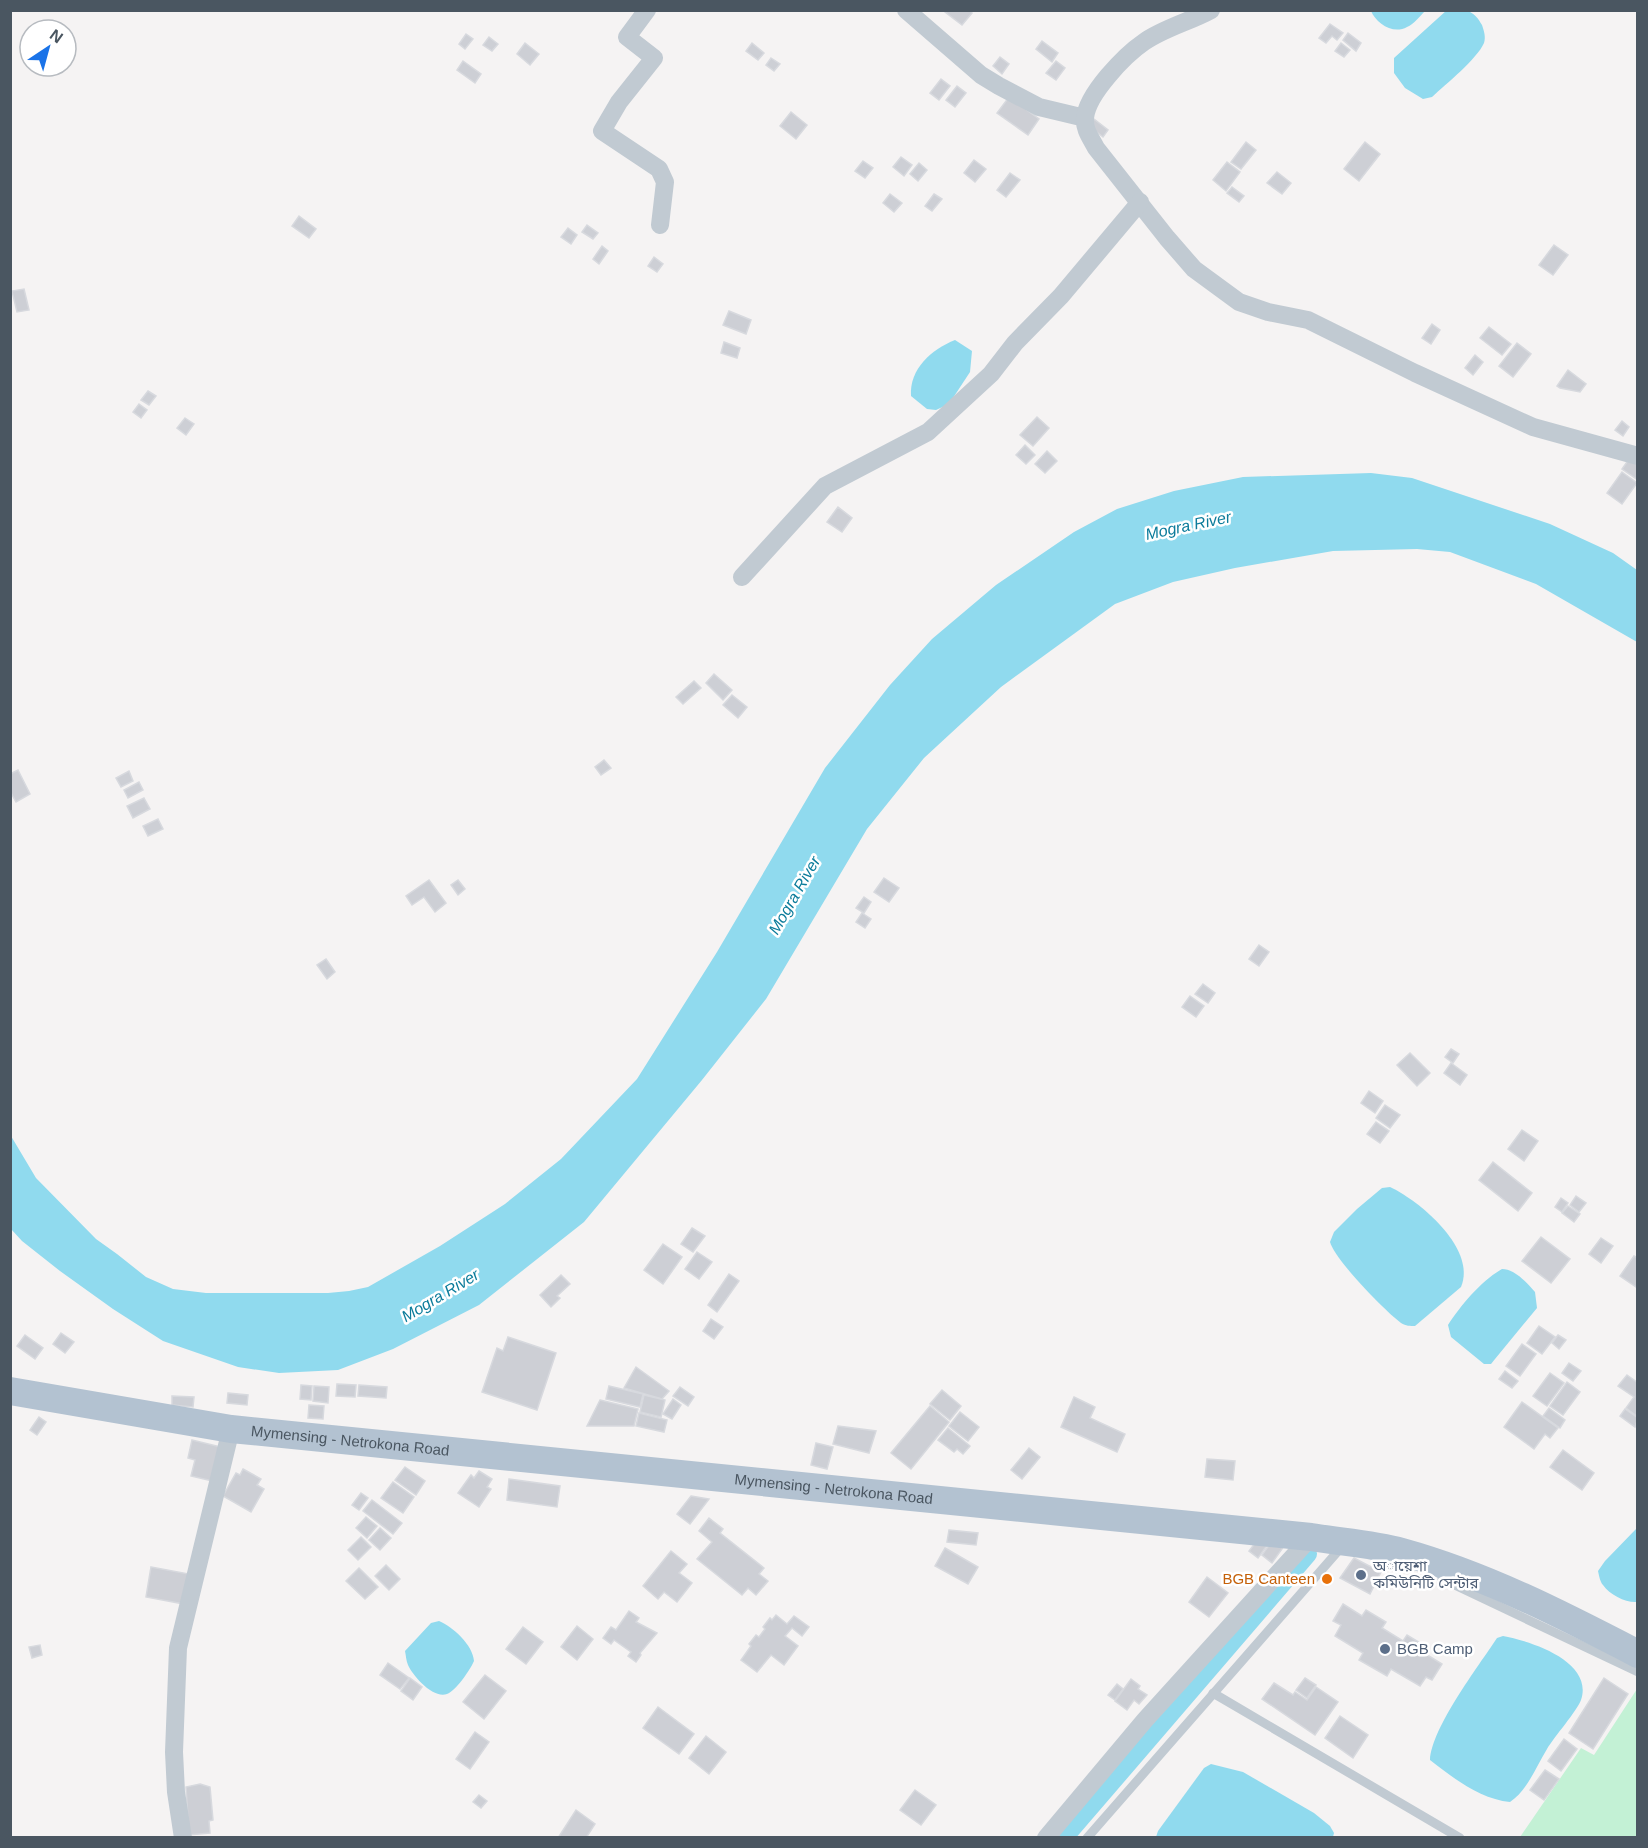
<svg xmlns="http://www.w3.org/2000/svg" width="1648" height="1848" font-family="Helvetica,'Noto Sans Bengali',sans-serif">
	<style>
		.green { fill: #c3f1d5 }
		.water { fill: #90daee }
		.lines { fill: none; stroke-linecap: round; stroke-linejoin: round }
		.canal { stroke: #90daee; stroke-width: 18 }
		.building { fill: #cdcfd5; stroke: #d7d9de; stroke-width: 1.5 }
		.service { stroke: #c1cad2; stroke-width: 9 }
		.minor { stroke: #c1cad2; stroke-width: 18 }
		.primary { stroke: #b3c2d1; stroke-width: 28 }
		.service-dot { fill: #5c6f8a; stroke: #fff; stroke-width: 2 }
		.food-dot { fill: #e8710a; stroke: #fff; stroke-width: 2 }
		.labels { text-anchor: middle; stroke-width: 5; stroke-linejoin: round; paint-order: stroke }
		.street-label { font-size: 15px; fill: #4a5661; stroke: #fff }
		.service-label { font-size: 15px; fill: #4e5e75; stroke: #fff; text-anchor: start }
		.food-label { font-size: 15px; fill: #c56008; stroke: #fff; text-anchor: end }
		.water-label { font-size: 16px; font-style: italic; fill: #0c7c9b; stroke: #fff }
	</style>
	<rect width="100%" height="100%" fill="#f5f3f3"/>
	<polygon class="green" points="1637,1689 1637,1837 1520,1837 1581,1748 1594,1755"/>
	<g class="water">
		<path d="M1447 10C1464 10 1473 8 1482 25 1484 31 1486 37 1484 43 1477 59 1446 84 1432 97L1423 99 1405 88 1394 73V58Z"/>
		<path d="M1371 11V10L1425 11C1420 16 1414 24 1407 27 1393 35 1376 23 1371 11Z"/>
		<path d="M955 340 972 351 970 372 949 404 936 410 927 409 911 396C909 369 932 349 955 340Z"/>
		<polygon points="1371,473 1412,478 1550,524 1613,553 1637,570 1637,642 1536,584 1450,552 1417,549 1333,551 1235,568 1173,582 1115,604 1001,687 924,758 867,829 766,999 702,1080 584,1222 479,1305 393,1349 338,1370 279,1373 238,1367 163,1341 113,1309 60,1271 22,1241 11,1229 11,1136 36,1178 96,1239 117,1254 146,1277 173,1289 206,1293 328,1293 349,1291 368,1287 440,1246 505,1204 561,1159 637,1079 717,952 825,768 890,685 932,639 996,585 1074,532 1117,509 1174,491 1243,477"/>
		<path d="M1390 1187C1420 1201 1477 1249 1461 1287L1415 1326C1410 1326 1406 1326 1401 1323 1385 1311 1335 1260 1330 1242L1334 1232 1357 1209 1382 1188Z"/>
		<path d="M1502 1269C1515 1269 1527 1283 1535 1292L1537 1308 1495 1359 1491 1364H1484L1451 1337 1448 1325C1461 1305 1481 1281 1502 1269Z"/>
		<path d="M1637 1528V1602C1626 1603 1610 1595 1603 1585 1600 1582 1599 1575 1598 1571L1605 1561Z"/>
		<path d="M439 1621C453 1627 473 1645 474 1661 470 1670 456 1691 447 1694 433 1699 413 1676 408 1665 406 1660 406 1656 405 1651L431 1623Z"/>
		<path d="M1503 1636C1530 1641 1594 1661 1581 1700 1577 1711 1554 1737 1547 1749 1536 1767 1527 1791 1510 1802 1480 1799 1453 1778 1430 1760 1432 1727 1478 1667 1497 1638Z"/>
		<polygon points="1211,1764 1243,1772 1314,1813 1330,1826 1334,1833 1333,1837 1156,1837 1158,1831 1204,1768"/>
	</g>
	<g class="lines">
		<polyline class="canal" points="1064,1838 1308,1554"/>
	</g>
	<g class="building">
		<polygon points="946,10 969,10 972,13 962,25 945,12"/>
		<polygon points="1330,24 1343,33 1337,40 1332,36 1326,43 1319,38"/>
		<polygon points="1348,33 1361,43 1356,51 1343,40"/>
		<polygon points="466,34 473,39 465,49 459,44"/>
		<polygon points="489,37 498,44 492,51 483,45"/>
		<polygon points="1042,41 1058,53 1052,62 1036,49"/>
		<polygon points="525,43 539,54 530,65 517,54"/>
		<polygon points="752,43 764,53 758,60 746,51"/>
		<polygon points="1341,43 1350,50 1344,57 1335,51"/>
		<polygon points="1000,57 1009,64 1002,74 993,66"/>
		<polygon points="771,58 780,64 774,71 766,65"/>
		<polygon points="463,61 481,74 475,83 457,70"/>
		<polygon points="1056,61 1065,68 1056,80 1046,73"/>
		<polygon points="941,79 950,86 939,100 930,93"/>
		<polygon points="957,86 966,93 955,107 946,100"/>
		<polygon points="1009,97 1039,119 1028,135 997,113"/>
		<polygon points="791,112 807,125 796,139 780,126"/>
		<polygon points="1094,119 1108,130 1103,137 1089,126"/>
		<polygon points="1246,142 1256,150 1241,169 1231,162"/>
		<polygon points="1365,142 1380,154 1359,181 1344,169"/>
		<polygon points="901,157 912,165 904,176 893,167"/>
		<polygon points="974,160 986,169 975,182 964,173"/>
		<polygon points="863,161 873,168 865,178 855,171"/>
		<polygon points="1227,162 1240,172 1226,191 1213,180"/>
		<polygon points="919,163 927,170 918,181 910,174"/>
		<polygon points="1277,172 1291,183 1282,194 1267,183"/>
		<polygon points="1010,173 1020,180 1006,197 997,190"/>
		<polygon points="1232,187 1244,196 1239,202 1227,193"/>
		<polygon points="890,194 902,203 894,212 883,203"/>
		<polygon points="934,194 942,199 932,211 925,206"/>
		<polygon points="299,216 316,229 309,238 292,226"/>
		<polygon points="587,225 598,233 593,239 582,232"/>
		<polygon points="568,228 577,235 571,244 561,237"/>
		<polygon points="1554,245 1568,255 1553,275 1539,265"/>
		<polygon points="602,246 608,251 599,264 593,259"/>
		<polygon points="654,257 663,264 657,272 648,266"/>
		<polygon points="24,289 29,310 17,312 12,291"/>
		<polygon points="729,311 751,320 746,334 723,325"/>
		<polygon points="1432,324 1440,330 1431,344 1422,338"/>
		<polygon points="1489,327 1511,344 1502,355 1480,338"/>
		<polygon points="724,342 740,348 737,358 721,353"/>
		<polygon points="1517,343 1531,354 1513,377 1499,366"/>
		<polygon points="1475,355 1483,362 1473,375 1465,368"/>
		<polygon points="1568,370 1586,384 1580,392 1560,388 1557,386"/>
		<polygon points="148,391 156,396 149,405 141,400"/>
		<polygon points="139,404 147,410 141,418 133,412"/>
		<polygon points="1037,417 1049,428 1033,446 1020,435"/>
		<polygon points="185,418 194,424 186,435 177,428"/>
		<polygon points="1622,421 1629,427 1623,436 1615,430"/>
		<polygon points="1025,445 1035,455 1026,464 1016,455"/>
		<polygon points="1047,451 1057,461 1045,473 1035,464"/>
		<polygon points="1629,459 1638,465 1638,480 1622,469"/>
		<polygon points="1622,472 1637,483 1622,504 1607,493"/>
		<polygon points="838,507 852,518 842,532 827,522"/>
		<polygon points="714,674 732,690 723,700 706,683"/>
		<polygon points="694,681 701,688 683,704 676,697"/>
		<polygon points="732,695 747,707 738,718 723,705"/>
		<polygon points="604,760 611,768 601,775 595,767"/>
		<polygon points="18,770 30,794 16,802 10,791 10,774"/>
		<polygon points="129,771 133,781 121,787 116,778"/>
		<polygon points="139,782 143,790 128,798 124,790"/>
		<polygon points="144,798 150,809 133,818 127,806"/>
		<polygon points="158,819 163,829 148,836 143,826"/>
		<polygon points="884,878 899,888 889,902 874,892"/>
		<polygon points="429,880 446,903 435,912 424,897 412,905 406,896"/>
		<polygon points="458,880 465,889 458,895 451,885"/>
		<polygon points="864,897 871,902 864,913 856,908"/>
		<polygon points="862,913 871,919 865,928 856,922"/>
		<polygon points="1259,945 1269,952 1259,966 1249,959"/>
		<polygon points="326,959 335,972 327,979 317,965"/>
		<polygon points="1203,984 1215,993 1208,1003 1195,994"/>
		<polygon points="1190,996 1204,1006 1196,1017 1182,1007"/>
		<polygon points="1451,1049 1459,1054 1453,1063 1445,1057"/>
		<polygon points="1410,1053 1430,1073 1417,1086 1397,1065"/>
		<polygon points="1451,1063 1467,1075 1460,1085 1444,1073"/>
		<polygon points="1369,1091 1383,1101 1375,1113 1361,1103"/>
		<polygon points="1385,1105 1400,1115 1390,1128 1376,1118"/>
		<polygon points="1376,1122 1389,1131 1380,1143 1367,1134"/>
		<polygon points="1522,1130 1538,1141 1524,1161 1508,1149"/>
		<polygon points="1493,1162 1532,1193 1518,1211 1479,1180"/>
		<polygon points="1576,1196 1586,1203 1579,1212 1570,1205"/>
		<polygon points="1561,1198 1568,1203 1562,1212 1555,1207"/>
		<polygon points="1568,1206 1580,1214 1574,1222 1562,1213"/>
		<polygon points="692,1228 705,1236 693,1252 681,1244"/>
		<polygon points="1541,1237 1570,1259 1551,1283 1522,1261"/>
		<polygon points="1601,1238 1613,1246 1601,1263 1589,1254"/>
		<polygon points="663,1244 682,1257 663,1284 644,1270"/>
		<polygon points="697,1252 712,1262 699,1279 685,1269"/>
		<polygon points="1634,1256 1638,1258 1638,1284 1636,1287 1620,1276"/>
		<polygon points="729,1274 739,1281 717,1312 708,1305"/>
		<polygon points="561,1275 570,1284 557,1296 560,1298 551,1307 540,1295"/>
		<polygon points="711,1319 723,1327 714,1339 703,1331"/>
		<polygon points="1539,1326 1555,1337 1542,1354 1527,1343"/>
		<polygon points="61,1333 74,1342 65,1353 53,1344"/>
		<polygon points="25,1335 43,1348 35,1359 17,1346"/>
		<polygon points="1558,1335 1566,1340 1559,1349 1552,1343"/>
		<polygon points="508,1337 556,1353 537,1410 482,1392 497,1348 503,1351"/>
		<polygon points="1522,1344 1536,1354 1520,1376 1506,1366"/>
		<polygon points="1569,1363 1581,1371 1573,1381 1562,1373"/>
		<polygon points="636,1367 669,1391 662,1399 624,1388"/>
		<polygon points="1505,1371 1518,1381 1512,1388 1499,1379"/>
		<polygon points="1550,1373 1564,1383 1547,1406 1533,1396"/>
		<polygon points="1627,1375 1638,1383 1638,1417 1626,1408 1634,1397 1618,1386"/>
		<polygon points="1567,1382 1580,1392 1563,1415 1550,1406"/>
		<polygon points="337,1384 356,1385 355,1397 336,1396"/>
		<polygon points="301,1385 312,1386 311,1400 300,1399"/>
		<polygon points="359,1385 387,1387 386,1398 358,1396"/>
		<polygon points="314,1386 329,1387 328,1403 313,1401"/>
		<polygon points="609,1386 643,1394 640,1407 606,1399"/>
		<polygon points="680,1387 694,1397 688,1406 673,1396"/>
		<polygon points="942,1390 961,1406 950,1420 930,1404"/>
		<polygon points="228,1393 248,1395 247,1405 227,1403"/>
		<polygon points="644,1395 665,1400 661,1417 640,1412"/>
		<polygon points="172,1396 194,1397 193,1407 172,1405"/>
		<polygon points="1074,1397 1095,1407 1090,1418 1125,1434 1117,1452 1061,1427"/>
		<polygon points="673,1399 681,1405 672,1419 663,1414"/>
		<polygon points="600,1400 638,1409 634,1426 587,1426"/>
		<polygon points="1522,1402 1558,1428 1550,1438 1545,1434 1534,1449 1504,1427"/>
		<polygon points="309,1405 324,1406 323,1419 308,1418"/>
		<polygon points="930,1406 949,1422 911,1469 891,1453"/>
		<polygon points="1549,1408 1565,1420 1560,1428 1543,1416"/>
		<polygon points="1625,1409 1638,1418 1635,1427 1620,1416"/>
		<polygon points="960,1412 979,1427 968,1441 949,1426"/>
		<polygon points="639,1413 667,1420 664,1432 636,1426"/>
		<polygon points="39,1417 46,1422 37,1435 30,1430"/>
		<polygon points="838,1426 876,1431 869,1453 833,1444"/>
		<polygon points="948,1428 970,1446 963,1454 957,1449 954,1452 938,1440"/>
		<polygon points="192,1440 225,1448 217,1482 191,1476 195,1460 188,1458"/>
		<polygon points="816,1443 833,1447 827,1469 811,1465"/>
		<polygon points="1029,1448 1040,1457 1022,1479 1011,1470"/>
		<polygon points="1563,1450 1594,1473 1582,1490 1550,1467"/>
		<polygon points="1207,1459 1235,1461 1233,1480 1205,1477"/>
		<polygon points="405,1467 425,1481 416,1495 395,1480"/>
		<polygon points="243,1469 261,1479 257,1485 264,1489 251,1512 223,1496 236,1473 240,1475"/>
		<polygon points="479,1471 492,1479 487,1487 491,1489 479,1507 458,1493 471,1475 474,1478"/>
		<polygon points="509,1479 560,1486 557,1507 507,1500"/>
		<polygon points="393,1482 414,1497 403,1513 381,1498"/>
		<polygon points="361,1493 368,1498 359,1510 352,1505"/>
		<polygon points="691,1496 709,1499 690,1524 677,1514"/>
		<polygon points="372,1500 402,1523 393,1534 363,1511"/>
		<polygon points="366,1517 377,1526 367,1538 356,1528"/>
		<polygon points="709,1518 723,1529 720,1533 764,1568 759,1574 768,1581 756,1595 748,1588 742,1595 697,1559 712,1542 699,1531"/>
		<polygon points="380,1528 391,1538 380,1550 369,1540"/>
		<polygon points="949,1530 978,1533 976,1545 947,1542"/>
		<polygon points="1262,1534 1271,1540 1258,1558 1249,1551"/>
		<polygon points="1277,1534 1287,1542 1272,1563 1262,1555"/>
		<polygon points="361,1537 371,1547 358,1560 348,1550"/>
		<polygon points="945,1548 978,1567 968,1584 935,1566"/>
		<polygon points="671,1551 687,1564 679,1573 692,1583 677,1602 664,1592 658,1599 643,1586"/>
		<polygon points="1354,1558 1381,1572 1370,1594 1340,1578"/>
		<polygon points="386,1565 400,1579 389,1590 375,1576"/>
		<polygon points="151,1567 189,1574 184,1604 146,1597"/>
		<polygon points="359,1568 378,1587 365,1599 346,1581"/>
		<polygon points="1207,1577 1228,1593 1209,1617 1189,1602"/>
		<polygon points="1343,1604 1362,1616 1366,1610 1386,1622 1382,1628 1403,1641 1407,1635 1427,1647 1424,1653 1442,1664 1432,1680 1426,1677 1420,1686 1391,1669 1387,1676 1359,1660 1363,1653 1335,1636 1341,1625 1333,1621"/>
		<polygon points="629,1611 639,1618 636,1622 657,1633 640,1653 641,1655 636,1662 628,1656 631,1652 614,1640 611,1644 603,1638 611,1627 616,1630"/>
		<polygon points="776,1615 787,1624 794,1616 809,1627 802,1636 792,1628 785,1636 798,1646 784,1665 771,1655 757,1672 741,1660 751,1646 749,1644 756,1635 759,1637 765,1629 763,1627 770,1618 772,1620"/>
		<polygon points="577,1626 593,1639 577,1660 561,1647"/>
		<polygon points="523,1627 543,1642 526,1664 506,1649"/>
		<polygon points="40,1645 42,1655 32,1658 29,1647"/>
		<polygon points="388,1663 409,1678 400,1689 380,1675"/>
		<polygon points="485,1675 506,1691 484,1719 463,1702"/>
		<polygon points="410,1678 422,1687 413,1700 401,1691"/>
		<polygon points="1305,1678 1316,1685 1307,1698 1296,1690"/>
		<polygon points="1604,1678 1628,1694 1593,1749 1569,1733"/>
		<polygon points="1131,1679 1140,1686 1138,1689 1147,1695 1139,1704 1134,1700 1127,1710 1115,1701"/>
		<polygon points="1274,1683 1293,1695 1295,1692 1307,1700 1316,1687 1338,1702 1315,1735 1262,1699"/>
		<polygon points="1117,1684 1123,1689 1115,1700 1108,1695"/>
		<polygon points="658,1707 694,1734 679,1754 643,1728"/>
		<polygon points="1340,1716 1368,1735 1353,1758 1325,1738"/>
		<polygon points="475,1732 489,1742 470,1769 456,1759"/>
		<polygon points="706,1736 726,1752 709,1774 689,1758"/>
		<polygon points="1564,1739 1577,1749 1561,1771 1548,1761"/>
		<polygon points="1545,1770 1559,1779 1544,1800 1530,1790"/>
		<polygon points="200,1784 210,1787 213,1820 209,1821 210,1833 189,1835 186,1787"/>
		<polygon points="915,1790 936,1805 921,1825 900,1810"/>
		<polygon points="479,1795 487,1801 481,1808 473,1802"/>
		<polygon points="576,1810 595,1824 586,1838 558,1838"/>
	</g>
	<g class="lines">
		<g class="service">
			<polyline points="1442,1579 1638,1672"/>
			<polyline points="1213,1693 1460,1838"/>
			<polyline points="1087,1838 1339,1550 1344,1550"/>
		</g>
		<g class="minor">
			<polyline points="647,10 627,37 654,58 619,102 602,131 659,169 665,182 660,225"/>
			<polyline points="906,10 981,75 999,86 1039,107 1085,118"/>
			<path d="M1211 10C1189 22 1164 28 1144 42 1125 55 1087 94 1085 118 1084 130 1091 138 1096 148L1167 238 1194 269 1239 302 1268 312 1308 320 1415 373 1533 427 1638 456"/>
			<polyline points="742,577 825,486 928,432 991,374 1015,343 1061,296 1140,202"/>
			<polyline points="183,1838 176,1792 174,1752 178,1648 231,1429"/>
			<polyline points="1046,1838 1145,1720 1311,1537"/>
		</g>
		<path class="primary" id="s1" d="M10 1391 231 1429 1311 1537C1341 1542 1373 1544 1402 1552 1485 1575 1561 1614 1638 1654"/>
	</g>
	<g class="service-dot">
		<circle cx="1361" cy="1575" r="6"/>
		<circle cx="1385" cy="1649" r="6"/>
	</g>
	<circle class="food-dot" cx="1327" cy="1579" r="6"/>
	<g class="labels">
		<g class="street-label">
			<text dy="5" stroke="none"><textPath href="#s1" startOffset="344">Mymensing - Netrokona Road</textPath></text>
			<text dy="5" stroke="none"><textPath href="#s1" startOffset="830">Mymensing - Netrokona Road</textPath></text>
		</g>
		<g class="service-label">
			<text x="1373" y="1571">অায়েশা<tspan x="1373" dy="17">কমিউনিটি সেন্টার</tspan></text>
			<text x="1397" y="1654">BGB Camp</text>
		</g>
		<g class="food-label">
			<text x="1315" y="1584">BGB Canteen</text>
		</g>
		<g class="water-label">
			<text transform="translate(1188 525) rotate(-12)" y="6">Mogra River</text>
			<text transform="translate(794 895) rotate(-60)" y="6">Mogra River</text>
			<text transform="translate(440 1295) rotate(-31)" y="6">Mogra River</text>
		</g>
	</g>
	<rect width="1648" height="1848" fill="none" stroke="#4a5661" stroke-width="24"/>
	<g transform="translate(48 48) rotate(36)"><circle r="28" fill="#ffffff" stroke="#b7bbc0" stroke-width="1.5"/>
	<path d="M0-4.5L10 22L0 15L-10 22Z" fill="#1a73e8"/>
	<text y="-9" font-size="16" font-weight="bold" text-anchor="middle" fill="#4a5661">N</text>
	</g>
</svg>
